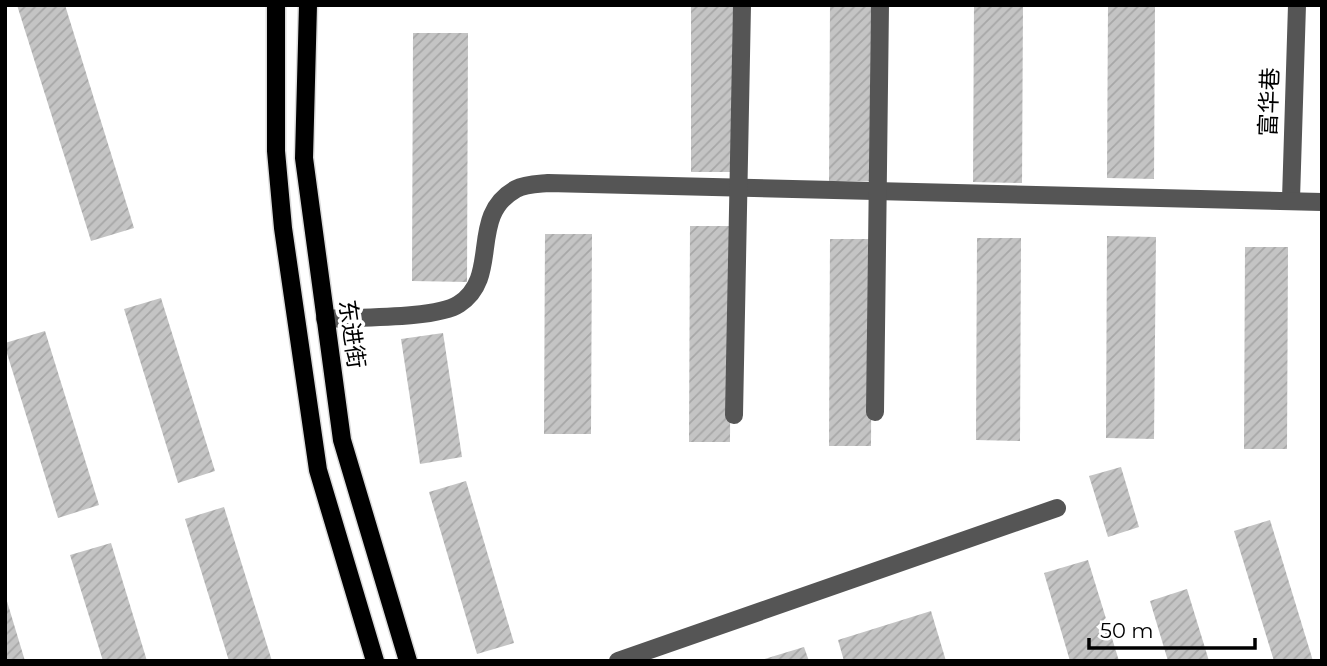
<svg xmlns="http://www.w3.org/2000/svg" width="1327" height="666" font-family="Montserrat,'Noto Sans SC',sans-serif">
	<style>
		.building { fill: url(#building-hatch) }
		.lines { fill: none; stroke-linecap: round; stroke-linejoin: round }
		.major-casing { stroke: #dbdbdb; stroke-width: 21 }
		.minor { stroke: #555; stroke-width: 18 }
		.major { stroke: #000; stroke-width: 18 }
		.labels { text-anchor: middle; stroke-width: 7; stroke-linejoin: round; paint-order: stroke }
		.street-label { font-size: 23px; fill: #000; stroke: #fff }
	</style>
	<defs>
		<pattern id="building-hatch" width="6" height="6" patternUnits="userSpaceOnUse" patternTransform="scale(1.75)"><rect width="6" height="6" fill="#c4c4c4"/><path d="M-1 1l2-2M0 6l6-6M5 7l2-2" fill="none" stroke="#a7a7a7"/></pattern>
	</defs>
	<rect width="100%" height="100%" fill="#fff"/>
	<g class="building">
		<polygon points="17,5 65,5 134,228 91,241"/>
		<polygon points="691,5 733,5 732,172 691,172"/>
		<polygon points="830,5 871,5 870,181 829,181"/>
		<polygon points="974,5 1023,5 1022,183 973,182"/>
		<polygon points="1108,5 1155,5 1154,179 1107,178"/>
		<polygon points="413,33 468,33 467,282 412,281"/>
		<polygon points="690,226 731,226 730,442 689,442"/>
		<polygon points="545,234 592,234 591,434 544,434"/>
		<polygon points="1107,236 1156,237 1154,439 1106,438"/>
		<polygon points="977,238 1021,238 1020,441 976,440"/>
		<polygon points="830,239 872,239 871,446 829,446"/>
		<polygon points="1245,247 1288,247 1287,449 1244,449"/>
		<polygon points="161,298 215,471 178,483 124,309"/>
		<polygon points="45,331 99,505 58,518 5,347 5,343"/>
		<polygon points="443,333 462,457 420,464 401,339"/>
		<polygon points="1121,467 1139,527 1108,537 1089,476"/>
		<polygon points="466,481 514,643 477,654 429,492"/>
		<polygon points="224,507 272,661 229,661 185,519"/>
		<polygon points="1270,520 1313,661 1274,661 1234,531"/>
		<polygon points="111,543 147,661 103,661 70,555"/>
		<polygon points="1088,560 1119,661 1070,661 1044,573"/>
		<polygon points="1187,589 1209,661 1168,661 1150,601"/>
		<polygon points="5,598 6,598 25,661 5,661"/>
		<polygon points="931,611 946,661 844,661 838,640"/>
		<polygon points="804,647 809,661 761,661 761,660"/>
	</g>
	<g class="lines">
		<g class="major-casing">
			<g id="major">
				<polyline points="276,5 276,151 283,228 318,470 375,661"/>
				<polyline points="308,5 304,158 342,440 408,661"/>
			</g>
		</g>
		<g class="minor">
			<polyline points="1291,199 1297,5"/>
			<path d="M325 319C355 317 437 319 459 304 502 276 467 216 516 189 525 184 538 184 548 183L1322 202"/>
			<polyline points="875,412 880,5"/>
			<polyline points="734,415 742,5"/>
			<polyline points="618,661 1057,508"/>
		</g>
		<use href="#major" class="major"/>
	</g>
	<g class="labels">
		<g class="street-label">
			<text transform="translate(1269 102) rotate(-88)" y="8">富华巷</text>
			<text transform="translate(352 334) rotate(82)" y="8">东进街</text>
		</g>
	</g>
	<rect width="1327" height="666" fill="none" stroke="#000000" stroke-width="14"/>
	<path d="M1089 638v10h166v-10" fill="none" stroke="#000000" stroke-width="3.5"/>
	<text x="1100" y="638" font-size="21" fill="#000000" stroke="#ffffff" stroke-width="5" paint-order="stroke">50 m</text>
</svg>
